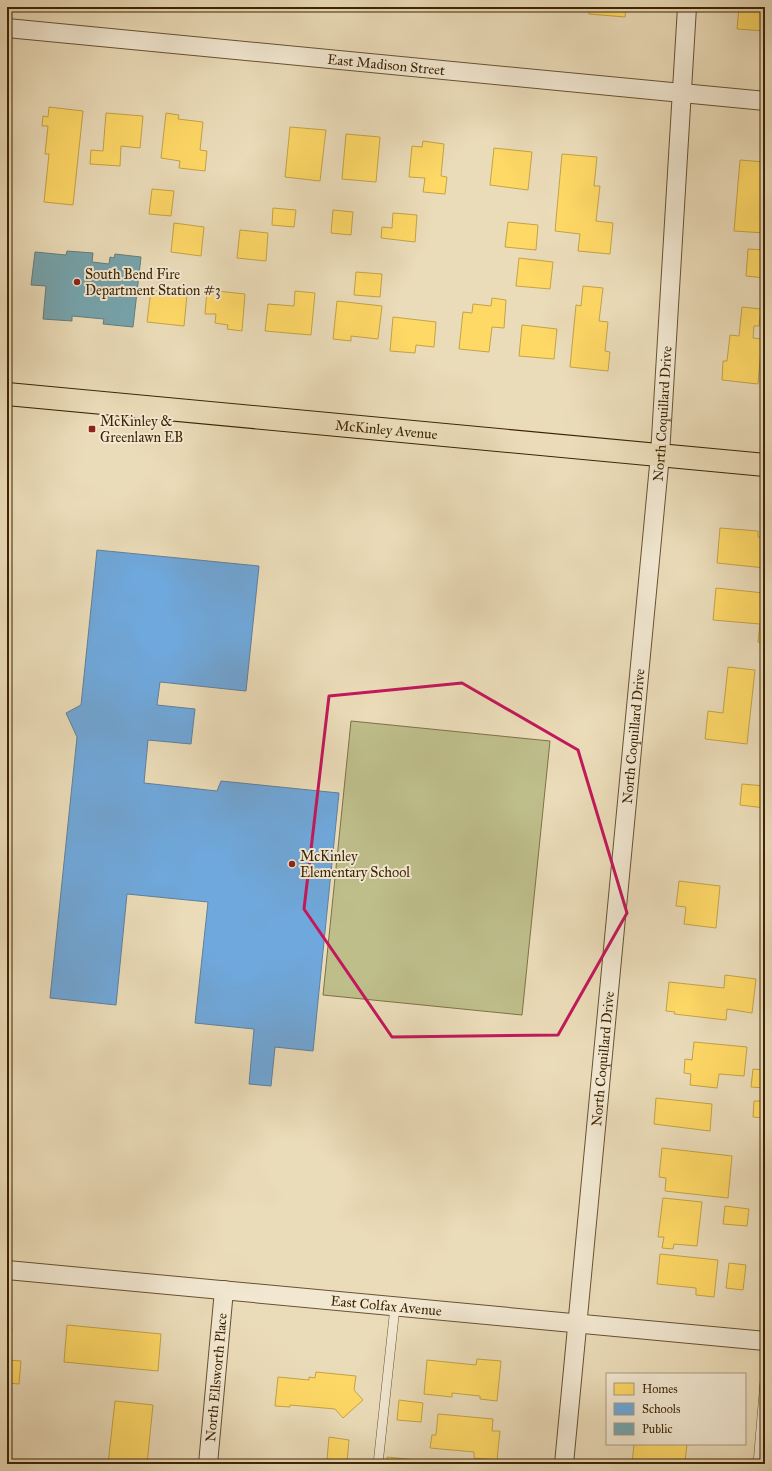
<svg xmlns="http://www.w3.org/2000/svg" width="772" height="1471" font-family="'IM FELL Great Primer',serif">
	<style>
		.green { fill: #bebe8b; stroke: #7d7146 }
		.homes { fill: #ffd966; stroke: #c4a348 }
		.schools { fill: #6fa8dc; stroke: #60809b }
		.public { fill: #76a5af; stroke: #657e7b }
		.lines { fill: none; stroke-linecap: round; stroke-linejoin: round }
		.lane-casing { stroke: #685230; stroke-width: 10 }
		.street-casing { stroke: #685230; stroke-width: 20 }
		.primary-casing { stroke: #3c2402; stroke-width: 24 }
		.lane { stroke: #f2e8d2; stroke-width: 9 }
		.street { stroke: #f2e8d2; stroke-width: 18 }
		.primary { stroke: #ebdcb9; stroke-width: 22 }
		.marked { fill: none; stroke: #c2185b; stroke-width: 3; stroke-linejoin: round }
		.poi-dot { fill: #8f2418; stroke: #f2e8d2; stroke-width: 1.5 }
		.labels { text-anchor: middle; stroke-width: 4; stroke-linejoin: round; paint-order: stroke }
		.street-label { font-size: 14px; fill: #3c2402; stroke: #f2e8d2 }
		.poi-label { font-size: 14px; fill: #3c2402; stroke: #f2e8d2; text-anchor: start }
	</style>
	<rect width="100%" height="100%" fill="#ebdcb9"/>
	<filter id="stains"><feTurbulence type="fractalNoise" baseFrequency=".005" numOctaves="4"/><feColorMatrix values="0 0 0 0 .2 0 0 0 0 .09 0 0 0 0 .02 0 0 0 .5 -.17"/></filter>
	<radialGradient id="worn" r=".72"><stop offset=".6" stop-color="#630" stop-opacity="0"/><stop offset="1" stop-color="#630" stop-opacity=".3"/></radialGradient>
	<polygon class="green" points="351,721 550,741 522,1015 323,995"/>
	<g class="homes">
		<polygon points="522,7 547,7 547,10"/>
		<polygon points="589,7 626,7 625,17 589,14"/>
		<polygon points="739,7 765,7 765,31 737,29"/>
		<polygon points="49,107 83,111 73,205 44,202 49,154 45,154 48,126 42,126 43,116 48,117"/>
		<polygon points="106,113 143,116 140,148 121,146 120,166 90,164 91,150 103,151"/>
		<polygon points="166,113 179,115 178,119 203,122 200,150 207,151 205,171 179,168 180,161 161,158"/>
		<polygon points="290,127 326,130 320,181 285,177"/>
		<polygon points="346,134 380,137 376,182 342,179"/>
		<polygon points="423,141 444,144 441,176 447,177 445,194 423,192 425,178 409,177 412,146 422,147"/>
		<polygon points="494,148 532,152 528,190 490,185"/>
		<polygon points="562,154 597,157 594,186 600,186 596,221 613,223 610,254 578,251 580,234 555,231"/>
		<polygon points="740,160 765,162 765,233 734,231"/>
		<polygon points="152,189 174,191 171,216 149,214"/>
		<polygon points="273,208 296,210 294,227 272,225"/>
		<polygon points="333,210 353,212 351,235 331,233"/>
		<polygon points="393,213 417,215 415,242 381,238 382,227 392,228"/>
		<polygon points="508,222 538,225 536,250 505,247"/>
		<polygon points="174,223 204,227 201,256 171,252"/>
		<polygon points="240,230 268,233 266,261 237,258"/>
		<polygon points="748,249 765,250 765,278 746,276"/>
		<polygon points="519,258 553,262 550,289 516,286"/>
		<polygon points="356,272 382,274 380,297 354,295"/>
		<polygon points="583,286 603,288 599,321 608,322 605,351 610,352 608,371 570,367 576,305 581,306"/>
		<polygon points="151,290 187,295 184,326 147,322"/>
		<polygon points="207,290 245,294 242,331 227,329 228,325 215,323 216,314 205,314"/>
		<polygon points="295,291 315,293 311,335 265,331 268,304 294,306"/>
		<polygon points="492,298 506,300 504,328 492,327 489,352 459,349 463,312 472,313 473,304 491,306"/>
		<polygon points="337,301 382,306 378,339 351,336 351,341 333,339"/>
		<polygon points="742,307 761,309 759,326 754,326 753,338 762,339 758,384 722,380 723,361 727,361 730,335 739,336"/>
		<polygon points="393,317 436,322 434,347 416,345 415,353 390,351"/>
		<polygon points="522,325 557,329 554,359 519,356"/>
		<polygon points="720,528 758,531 758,537 765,537 765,568 717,563"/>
		<polygon points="716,588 764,593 763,609 765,609 765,643 758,642 760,624 713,620"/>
		<polygon points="728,667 755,670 747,744 705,739 708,711 723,713"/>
		<polygon points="742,784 765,786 765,808 740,805"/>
		<polygon points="679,881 720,886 716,928 684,924 686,907 676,906"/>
		<polygon points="725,975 756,979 752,1013 727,1009 726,1020 674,1014 675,1012 666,1011 669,982 724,988"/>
		<polygon points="763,1022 765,1023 765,1047 761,1047"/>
		<polygon points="694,1042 747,1047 744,1076 719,1074 717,1088 690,1085 691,1074 684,1073 685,1059 692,1060"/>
		<polygon points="753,1069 765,1070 765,1088 751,1087"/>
		<polygon points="656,1098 712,1104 710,1131 654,1124"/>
		<polygon points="754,1101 765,1101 765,1118 753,1117"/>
		<polygon points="662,1148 732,1156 728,1198 665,1191 666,1178 659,1177"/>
		<polygon points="663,1198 702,1202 697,1246 674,1244 673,1249 662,1248 664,1237 658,1237"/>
		<polygon points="725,1206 749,1209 747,1226 723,1224"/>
		<polygon points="660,1254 718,1260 714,1297 696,1295 696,1288 657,1284"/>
		<polygon points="729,1263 746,1265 743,1290 726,1288"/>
		<polygon points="67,1325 161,1334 158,1371 64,1362"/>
		<polygon points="7,1327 12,1328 9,1354 7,1354"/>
		<polygon points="477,1359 501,1361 497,1401 480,1399 480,1396 452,1393 452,1397 424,1394 427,1360 476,1365"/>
		<polygon points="7,1360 21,1361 19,1384 7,1383"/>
		<polygon points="316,1372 356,1376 354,1390 363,1400 343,1418 335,1409 290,1405 290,1407 275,1406 278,1377 309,1380 309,1377 315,1378"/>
		<polygon points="399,1400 423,1403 421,1422 397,1420"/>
		<polygon points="115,1401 153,1405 147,1464 108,1464"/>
		<polygon points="438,1414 493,1419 492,1431 500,1431 497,1460 474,1458 474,1452 430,1448 432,1435 436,1435"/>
		<polygon points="329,1437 349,1440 347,1462 327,1459"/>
		<polygon points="634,1444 687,1444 685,1462 660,1460 660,1464 632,1464"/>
		<polygon points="387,1457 416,1460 415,1464 387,1464"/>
	</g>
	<polygon class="schools" points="97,550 259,566 246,691 160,682 157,705 195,709 191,744 148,740 144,783 217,791 221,781 339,793 313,1051 275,1047 271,1086 249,1084 254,1029 195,1023 208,902 127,894 116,1005 50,998 77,737 66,713 81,705"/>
	<polygon class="public" points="67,251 93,253 92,262 109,264 110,257 114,258 115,254 141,257 133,327 103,324 104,319 72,316 72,321 43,319 46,286 31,285 35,252 66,255"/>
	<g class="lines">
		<g class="lane-casing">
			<g id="lane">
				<polyline points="378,1464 395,1307"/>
				<polyline points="758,1464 765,1381"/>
			</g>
		</g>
		<g class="street-casing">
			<g id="street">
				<path id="s1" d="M7 28 765 101"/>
				<path id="s2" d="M7 1270 765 1341"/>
				<path id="s3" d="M208 1464 224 1290"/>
				<path id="s4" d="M564 1464 660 455 687 7"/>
			</g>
		</g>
		<g class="primary-casing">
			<g id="primary">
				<path id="s5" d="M7 394 765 465"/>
			</g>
		</g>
		<use href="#lane" class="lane"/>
		<use href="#street" class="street"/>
		<use href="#primary" class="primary"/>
	</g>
	<path class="marked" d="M462 683 578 750 627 913 558 1035 392 1037 304 909 329 696Z"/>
	<g class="poi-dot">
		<circle cx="77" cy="282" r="4"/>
		<rect x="88" y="425" width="8" height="8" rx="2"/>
		<circle cx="292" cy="864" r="4"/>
	</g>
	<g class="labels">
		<g class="street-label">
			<text dy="5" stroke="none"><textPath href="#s1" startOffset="381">East Madison Street</textPath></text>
			<text dy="5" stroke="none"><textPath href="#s4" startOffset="1055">North Coquillard Drive</textPath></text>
			<text dy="5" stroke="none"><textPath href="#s5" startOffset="381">McKinley Avenue</textPath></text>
			<text dy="5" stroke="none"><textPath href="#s4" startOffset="731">North Coquillard Drive</textPath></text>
			<text dy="5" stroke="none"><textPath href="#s4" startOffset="407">North Coquillard Drive</textPath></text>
			<text dy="5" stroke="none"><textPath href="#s2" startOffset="381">East Colfax Avenue</textPath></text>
			<text dy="5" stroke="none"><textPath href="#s3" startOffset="87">North Ellsworth Place</textPath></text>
		</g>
		<g class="poi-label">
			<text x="85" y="279">South Bend Fire<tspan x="85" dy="16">Department Station #3</tspan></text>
			<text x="100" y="426">McKinley &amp;<tspan x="100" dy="16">Greenlawn EB</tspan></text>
			<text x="300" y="861">McKinley<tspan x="300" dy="16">Elementary School</tspan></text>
		</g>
	</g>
	<rect width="772" height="1471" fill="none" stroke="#ebdcb9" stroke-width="24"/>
	<rect x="8" y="8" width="756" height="1455" fill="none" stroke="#3c2402" stroke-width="2"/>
	<rect x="12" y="12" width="748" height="1447" fill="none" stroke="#3c2402"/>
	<rect x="606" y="1373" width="140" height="72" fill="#f2e8d2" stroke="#a99a7f"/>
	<rect x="614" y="1383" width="20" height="12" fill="#ffd966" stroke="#a99a7f"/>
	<text x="642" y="1393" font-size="12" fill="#3c2402">Homes</text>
	<rect x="614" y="1403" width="20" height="12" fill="#6fa8dc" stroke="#a99a7f"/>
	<text x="642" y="1413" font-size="12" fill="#3c2402">Schools</text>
	<rect x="614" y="1423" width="20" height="12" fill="#76a5af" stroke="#a99a7f"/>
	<text x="642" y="1433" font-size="12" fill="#3c2402">Public</text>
	<rect width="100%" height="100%" filter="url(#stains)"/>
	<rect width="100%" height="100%" fill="url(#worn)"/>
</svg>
